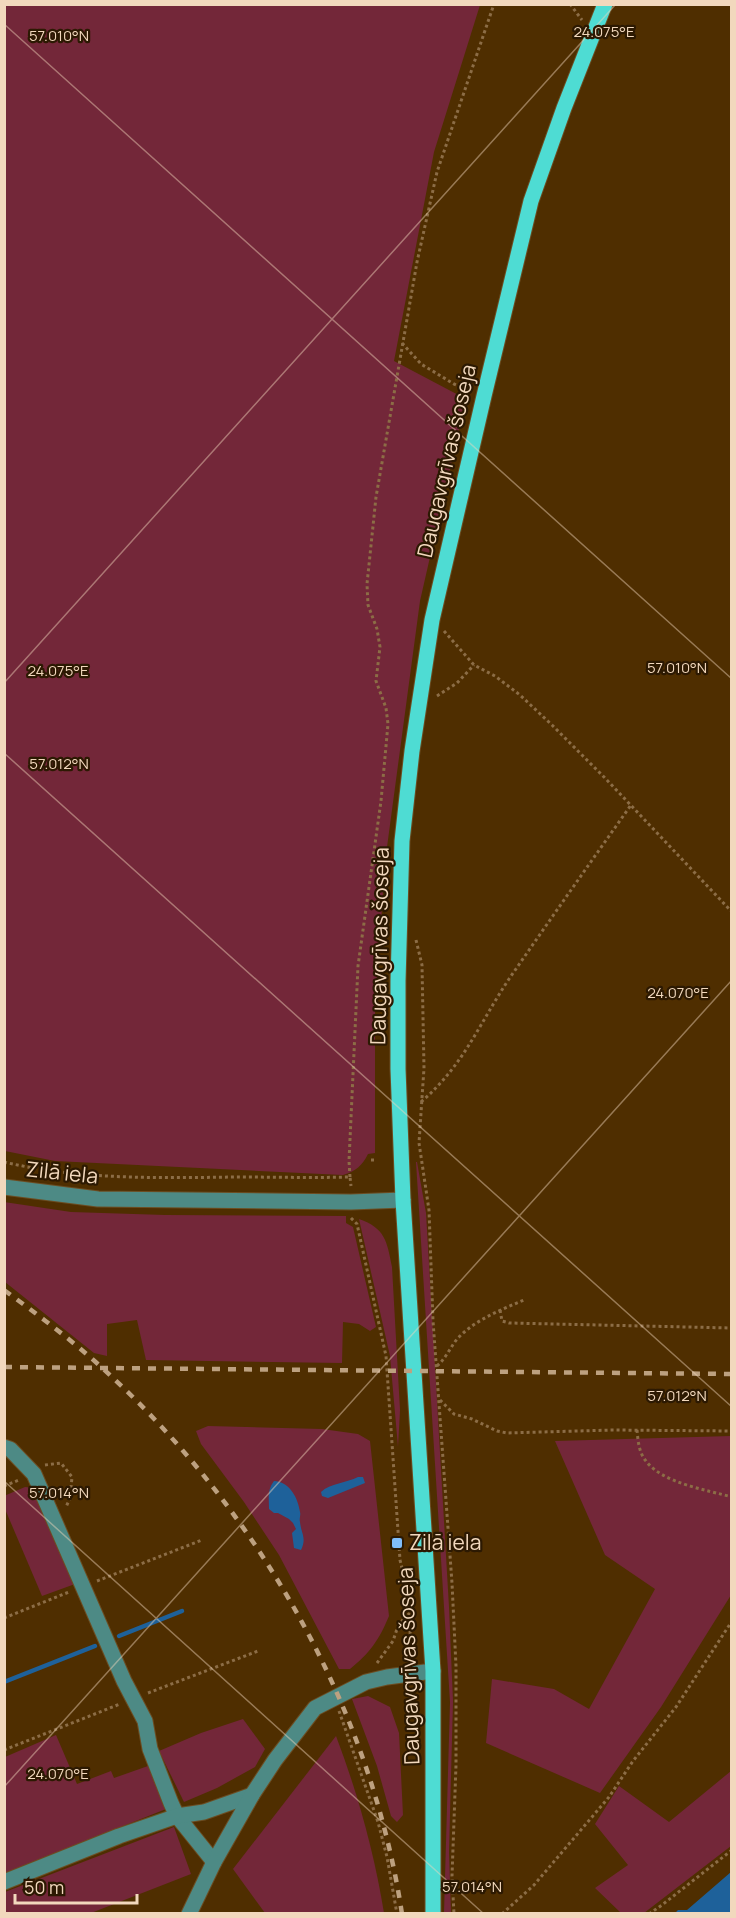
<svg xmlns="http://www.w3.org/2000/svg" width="736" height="1918" font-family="Manrope,sans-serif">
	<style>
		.green { fill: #732739 }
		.water { fill: #1e619a }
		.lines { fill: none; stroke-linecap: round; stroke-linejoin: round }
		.stream { stroke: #1e619a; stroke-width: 4.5 }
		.minor-casing { stroke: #6c4d22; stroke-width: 17 }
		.major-casing { stroke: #6c4d22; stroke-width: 17 }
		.path { stroke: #8c6d46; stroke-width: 3; stroke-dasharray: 3 3; stroke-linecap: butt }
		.minor { stroke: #4d8a85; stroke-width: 15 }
		.major { stroke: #4edcd3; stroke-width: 15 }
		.rail { stroke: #bda180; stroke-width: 4.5; stroke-dasharray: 8 8; stroke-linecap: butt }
		.ticks { fill: none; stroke: #f2d8bd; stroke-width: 1.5; stroke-opacity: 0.45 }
		.poi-dot { fill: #7fbdfa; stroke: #2c1902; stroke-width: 2 }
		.labels { text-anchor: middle; stroke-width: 4.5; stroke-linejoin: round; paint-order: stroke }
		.street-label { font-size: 21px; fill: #f2d8bd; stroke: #2c1902 }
		.poi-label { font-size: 21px; fill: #f2d8bd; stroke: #2c1902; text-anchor: start }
		.ticks-label { font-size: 15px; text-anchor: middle; fill: #f2d8bd; stroke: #2c1902; stroke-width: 4.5; stroke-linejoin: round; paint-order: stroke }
	</style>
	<rect width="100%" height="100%" fill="#4f2e00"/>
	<g class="green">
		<path d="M4 5H480L434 152 394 361 466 399 420 601 385 862 375 1013V1153L368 1154C362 1166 356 1171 343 1175L55 1161 5 1151Z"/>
		<polygon points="416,1162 417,1162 426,1213 449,1607 453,1701 449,1852 451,1914 444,1913 450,1702"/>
		<polygon points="4,1202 71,1212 165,1215 346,1216 346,1223 353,1227 376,1327 370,1331 359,1324 343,1322 342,1363 146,1360 137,1320 107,1324 107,1356 94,1353 5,1282"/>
		<path d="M359 1219C385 1228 387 1241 392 1267L400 1410 398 1447 390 1356Z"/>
		<path d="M208 1426 322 1429 358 1434 370 1441 389 1616C379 1640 370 1653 350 1669H339L279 1555 244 1502 201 1444 196 1431Z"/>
		<polygon points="731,1436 731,1595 661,1707 600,1793 486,1743 492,1679 554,1689 589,1709 655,1589 605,1555 555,1441"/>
		<polygon points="25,1487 35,1488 75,1584 42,1596 5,1509 4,1496"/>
		<polygon points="368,1696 390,1707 399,1733 403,1815 397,1822 391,1816 377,1766 352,1699"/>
		<polygon points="243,1719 265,1749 255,1767 217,1788 184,1802 159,1751 201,1733"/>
		<polygon points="56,1735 77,1784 111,1771 114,1778 148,1766 166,1809 5,1873 5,1757"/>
		<path d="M336 1736C358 1794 374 1852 384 1913H265L233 1869Z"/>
		<polygon points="731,1771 731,1846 644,1913 621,1913 595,1888 628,1865 595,1824 619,1786 669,1822"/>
		<polygon points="174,1827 191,1874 91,1913 5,1913 5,1892"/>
	</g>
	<g class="water">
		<path d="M358 1477H363L365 1483 328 1498 322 1496 321 1492C330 1483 347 1483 358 1477Z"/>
		<path d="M274 1481C290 1482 298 1498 300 1512 301 1515 299 1518 300 1522 301 1533 307 1538 301 1550L294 1548 292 1533 296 1529 293 1523 289 1519 278 1513H274L269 1509C269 1499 267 1490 274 1481Z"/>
		<polygon points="731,1872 731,1913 675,1913 678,1910 687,1910"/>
	</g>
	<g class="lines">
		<g class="stream">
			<polyline points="119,1636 182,1611"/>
			<polyline points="4,1682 95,1646"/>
		</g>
		<g class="minor-casing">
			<g id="minor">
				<polyline points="4,1187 98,1199 351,1202 403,1200"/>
				<polyline points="4,1447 10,1449 34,1474 124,1681 145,1721 150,1749 171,1803 177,1816 214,1862"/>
				<polyline points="4,1882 119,1836 177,1816 204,1812 252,1795"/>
				<polyline points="189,1914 214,1862 252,1795 275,1760 315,1708 366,1682 387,1677 433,1671"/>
			</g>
		</g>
		<g class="major-casing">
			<polyline id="major" points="433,1914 433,1671 403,1200 398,1069 398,981 402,841 412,751 432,620 484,396 531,201 564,108 605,4"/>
		</g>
		<g class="path">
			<polyline points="570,4 582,20"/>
			<polyline points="402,343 421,364 454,384 471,391"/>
			<polyline points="444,631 474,665 495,676 520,695 553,726 605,778 732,912"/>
			<polyline points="437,696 457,683 474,665"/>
			<polyline points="416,940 422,965 424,1068 419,1143 429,1210 433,1321 452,1583 456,1666 456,1765 452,1876 454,1914"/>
			<path d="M421 1102C464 1065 479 1024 509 979 549 921 590 863 631 805"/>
			<polyline points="371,1160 375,1160"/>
			<path d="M4 1162C80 1180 159 1178 236 1177 274 1177 312 1178 350 1177L351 1186"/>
			<polyline points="350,1177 349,1161 358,966 381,801 388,724 386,708 376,681 380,647 377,629 368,605 367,584 376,497 417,262 437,172 494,4"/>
			<polyline points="351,1218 357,1224 386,1356 400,1560 407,1588 412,1660"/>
			<polyline points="500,1310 502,1321 509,1323 732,1328"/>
			<path d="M437 1366C446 1358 450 1348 457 1339 475 1320 500 1310 524 1300"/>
			<polyline points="440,1400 454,1414 472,1419 497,1431 507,1433 612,1430 732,1431"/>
			<path d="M637 1430C638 1441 639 1453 646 1461 662 1483 707 1490 732 1497"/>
			<polyline points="45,1465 61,1463 72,1477 70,1498 66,1507"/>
			<polyline points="4,1486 19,1480"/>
			<polyline points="97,1581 202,1540"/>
			<polyline points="4,1618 69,1592"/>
			<polyline points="377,1663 393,1641 397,1629 409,1610"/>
			<polyline points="148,1693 258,1651"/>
			<polyline points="339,1711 378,1822 387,1857 397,1914"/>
			<polyline points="4,1750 120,1704"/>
			<polyline points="502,1914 534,1885 609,1797 633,1761 676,1707 732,1621"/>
			<polyline points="649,1914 662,1905 732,1850"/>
		</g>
		<use href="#minor" class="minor"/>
		<use href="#major" class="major"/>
		<g class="rail">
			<path d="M4 1290C41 1317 77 1344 111 1376 261 1516 371 1709 402 1914"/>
			<polyline points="4,1367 732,1374"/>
		</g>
	</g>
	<path class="ticks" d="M4 24 732 679M4 683 616 4M4 753 732 1407M4 1481 484 1914M4 1787 732 980"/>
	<rect class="poi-dot" x="391" y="1537" width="12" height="12" rx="3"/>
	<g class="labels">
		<g class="street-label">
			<text transform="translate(447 461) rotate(-77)" y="7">Daugavgrīvas šoseja</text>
			<text transform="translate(380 946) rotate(-89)" y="7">Daugavgrīvas šoseja</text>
			<text transform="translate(62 1173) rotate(6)" y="7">Zilā iela</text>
			<text transform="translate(409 1666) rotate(-92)" y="7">Daugavgrīvas šoseja</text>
		</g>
		<g class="poi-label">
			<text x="409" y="1550">Zilā iela</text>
		</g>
	</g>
	<g class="ticks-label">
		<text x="604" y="37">24.075°E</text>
		<text x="59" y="41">57.010°N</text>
		<text x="677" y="673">57.010°N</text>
		<text x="58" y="676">24.075°E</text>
		<text x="59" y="769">57.012°N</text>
		<text x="678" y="998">24.070°E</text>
		<text x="677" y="1401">57.012°N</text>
		<text x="59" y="1498">57.014°N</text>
		<text x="58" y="1779">24.070°E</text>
		<text x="472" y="1892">57.014°N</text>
	</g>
	<rect width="736" height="1918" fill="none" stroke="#f2d8bd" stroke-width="12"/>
	<path d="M15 1894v9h122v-9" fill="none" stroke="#f2d8bd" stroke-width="3"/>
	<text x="24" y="1894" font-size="18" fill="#f2d8bd" stroke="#2c1902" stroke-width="4.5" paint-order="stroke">50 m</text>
</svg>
